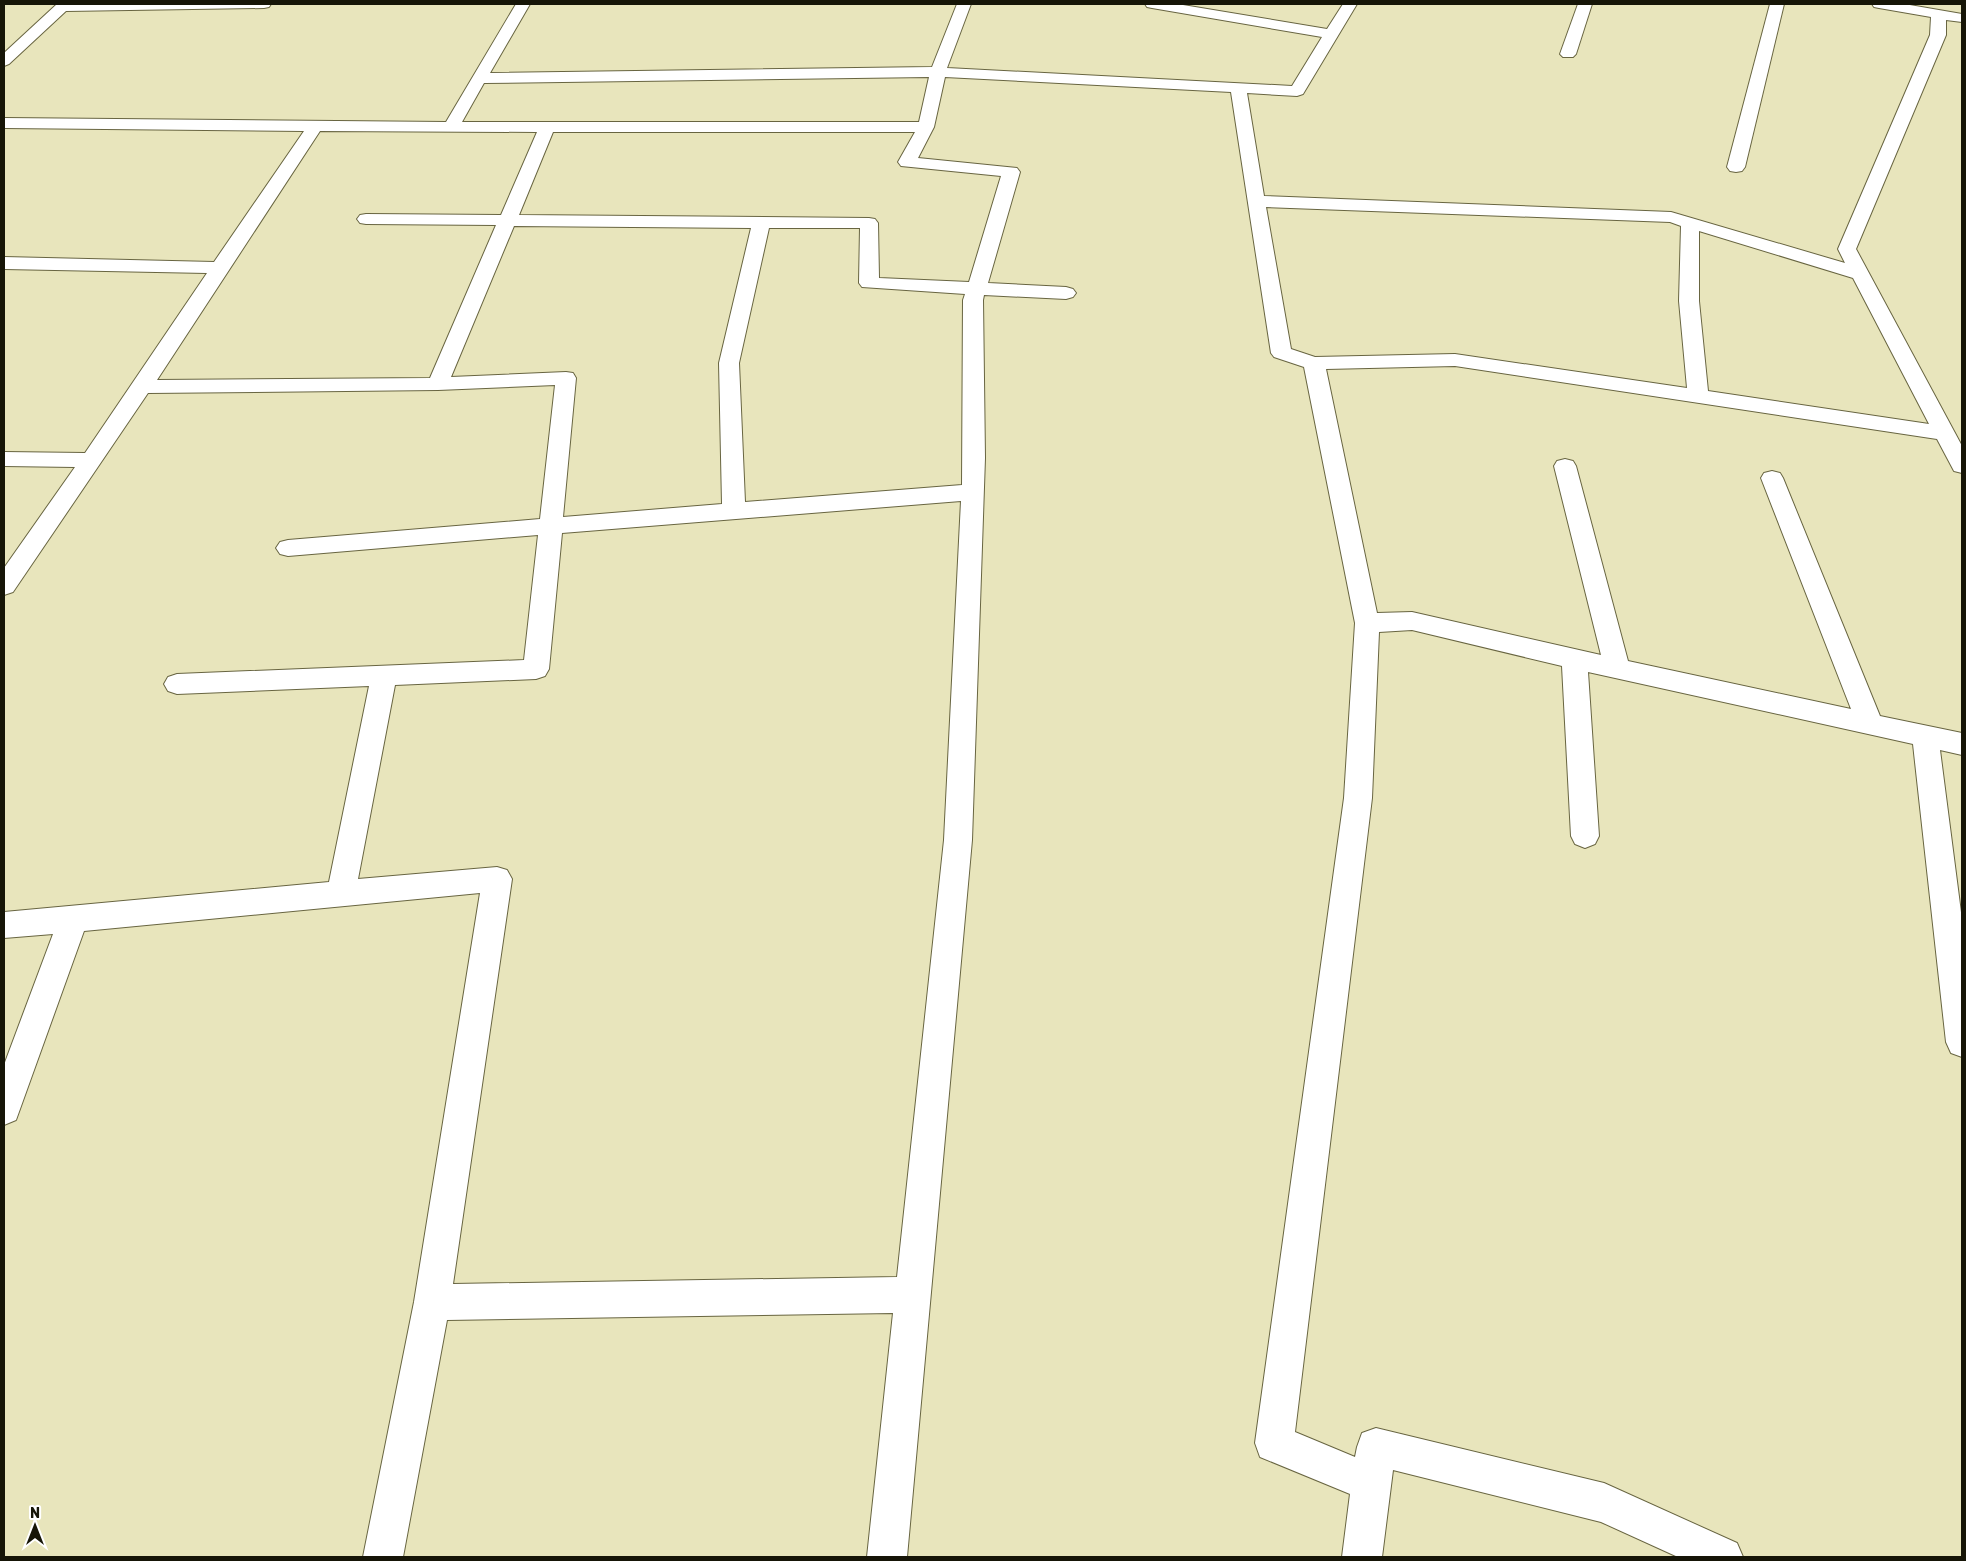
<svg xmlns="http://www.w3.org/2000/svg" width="1966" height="1561" font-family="Rubik,sans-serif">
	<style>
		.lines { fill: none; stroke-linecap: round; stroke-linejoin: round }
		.street-casing { stroke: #686541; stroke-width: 2 }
		.street { fill: #fff; fill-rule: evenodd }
	</style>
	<rect width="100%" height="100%" fill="#e8e5bc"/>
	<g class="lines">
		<g class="street-casing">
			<g id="street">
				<polygon points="57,4 271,4 269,7 264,8 66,11 9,64 4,66 4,53"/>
				<path d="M516 4H530L490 73 932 67 957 4H971L947 68 1292 86 1322 37 1152 8 1147 7 1145 4H1177L1327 29 1343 4H1357L1303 94 1297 96 1247 93 1264 196 1671 212 1845 263 1838 249 1930 35 1931 17 1879 8 1874 7 1872 4H1904L1962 14V22L1946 20V35L1856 249 1962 446V473L1954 471 1937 439 1455 366 1326 369 1377 613 1412 612 1601 655 1554 466 1557 461 1565 459 1573 461 1576 466 1628 661 1851 709 1761 478 1764 473 1772 471 1780 473 1783 478 1880 716 1962 733V755L1940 750 1962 920V1057L1951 1053 1946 1042 1913 744 1588 672 1599 836 1595 844 1585 848 1575 844 1571 836 1562 666 1412 630 1379 632 1372 798 1295 1432 1355 1457 1357 1447 1362 1433 1376 1428 1604 1483 1737 1543 1743 1557H1678L1601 1522 1393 1470 1382 1557H1342L1350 1494 1260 1457 1255 1443 1344 798 1355 623 1304 367 1274 357 1271 353 1231 92 945 77 934 127 918 158 1017 168 1020 172 988 283 1066 287 1073 289 1076 293 1073 297 1066 299 984 295 983 300 985 458 972 840 907 1557H867L893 1313 447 1320 403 1557H363L414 1302 480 893 84 931 20 1109 16 1120 4 1125V1065L53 934 4 938V912L329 882 369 686 177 694 168 691 164 684 168 677 177 674 524 660 538 535 288 556 280 554 276 548 280 542 288 540 540 519 555 385 438 390 148 393 13 592 4 595V568L75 467 4 466V452L85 453 207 273 4 269V257L214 262 304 131 4 128V118L446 122ZM929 77 919 122H462L484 83ZM320 131 537 132 501 215 366 214 360 215 357 219 360 223 366 224 496 225 430 378 157 380ZM553 132H915L898 162 901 166 1001 176 969 282 879 278 878 223 875 219 869 218 519 215ZM1266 207 1670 222 1681 226 1679 301 1687 388 1455 354 1315 357 1291 349ZM514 226 751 228 719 363 722 504 563 517 576 378 573 373 566 372 451 377ZM769 228H860L859 283 862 287 965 294 963 300 962 485 745 502 739 363ZM1699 231 1853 278 1929 424 1708 391 1699 301ZM961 501 944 840 897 1277 453 1284 512 879 507 870 497 867 358 879 395 685 536 679 545 676 549 669 562 533Z"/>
				<polygon points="1578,4 1592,4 1576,54 1573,57 1563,57 1560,54"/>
				<polygon points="1770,4 1784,4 1745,167 1742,171 1736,172 1730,171 1727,167"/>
			</g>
		</g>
		<use href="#street" class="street"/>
	</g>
	<rect width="1966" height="1561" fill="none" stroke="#161507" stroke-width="10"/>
	<g transform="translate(35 1526)" stroke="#ffffff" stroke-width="4" paint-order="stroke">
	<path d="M0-4L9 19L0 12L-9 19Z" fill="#161507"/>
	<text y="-8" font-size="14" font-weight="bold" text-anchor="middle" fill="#161507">N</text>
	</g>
</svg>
